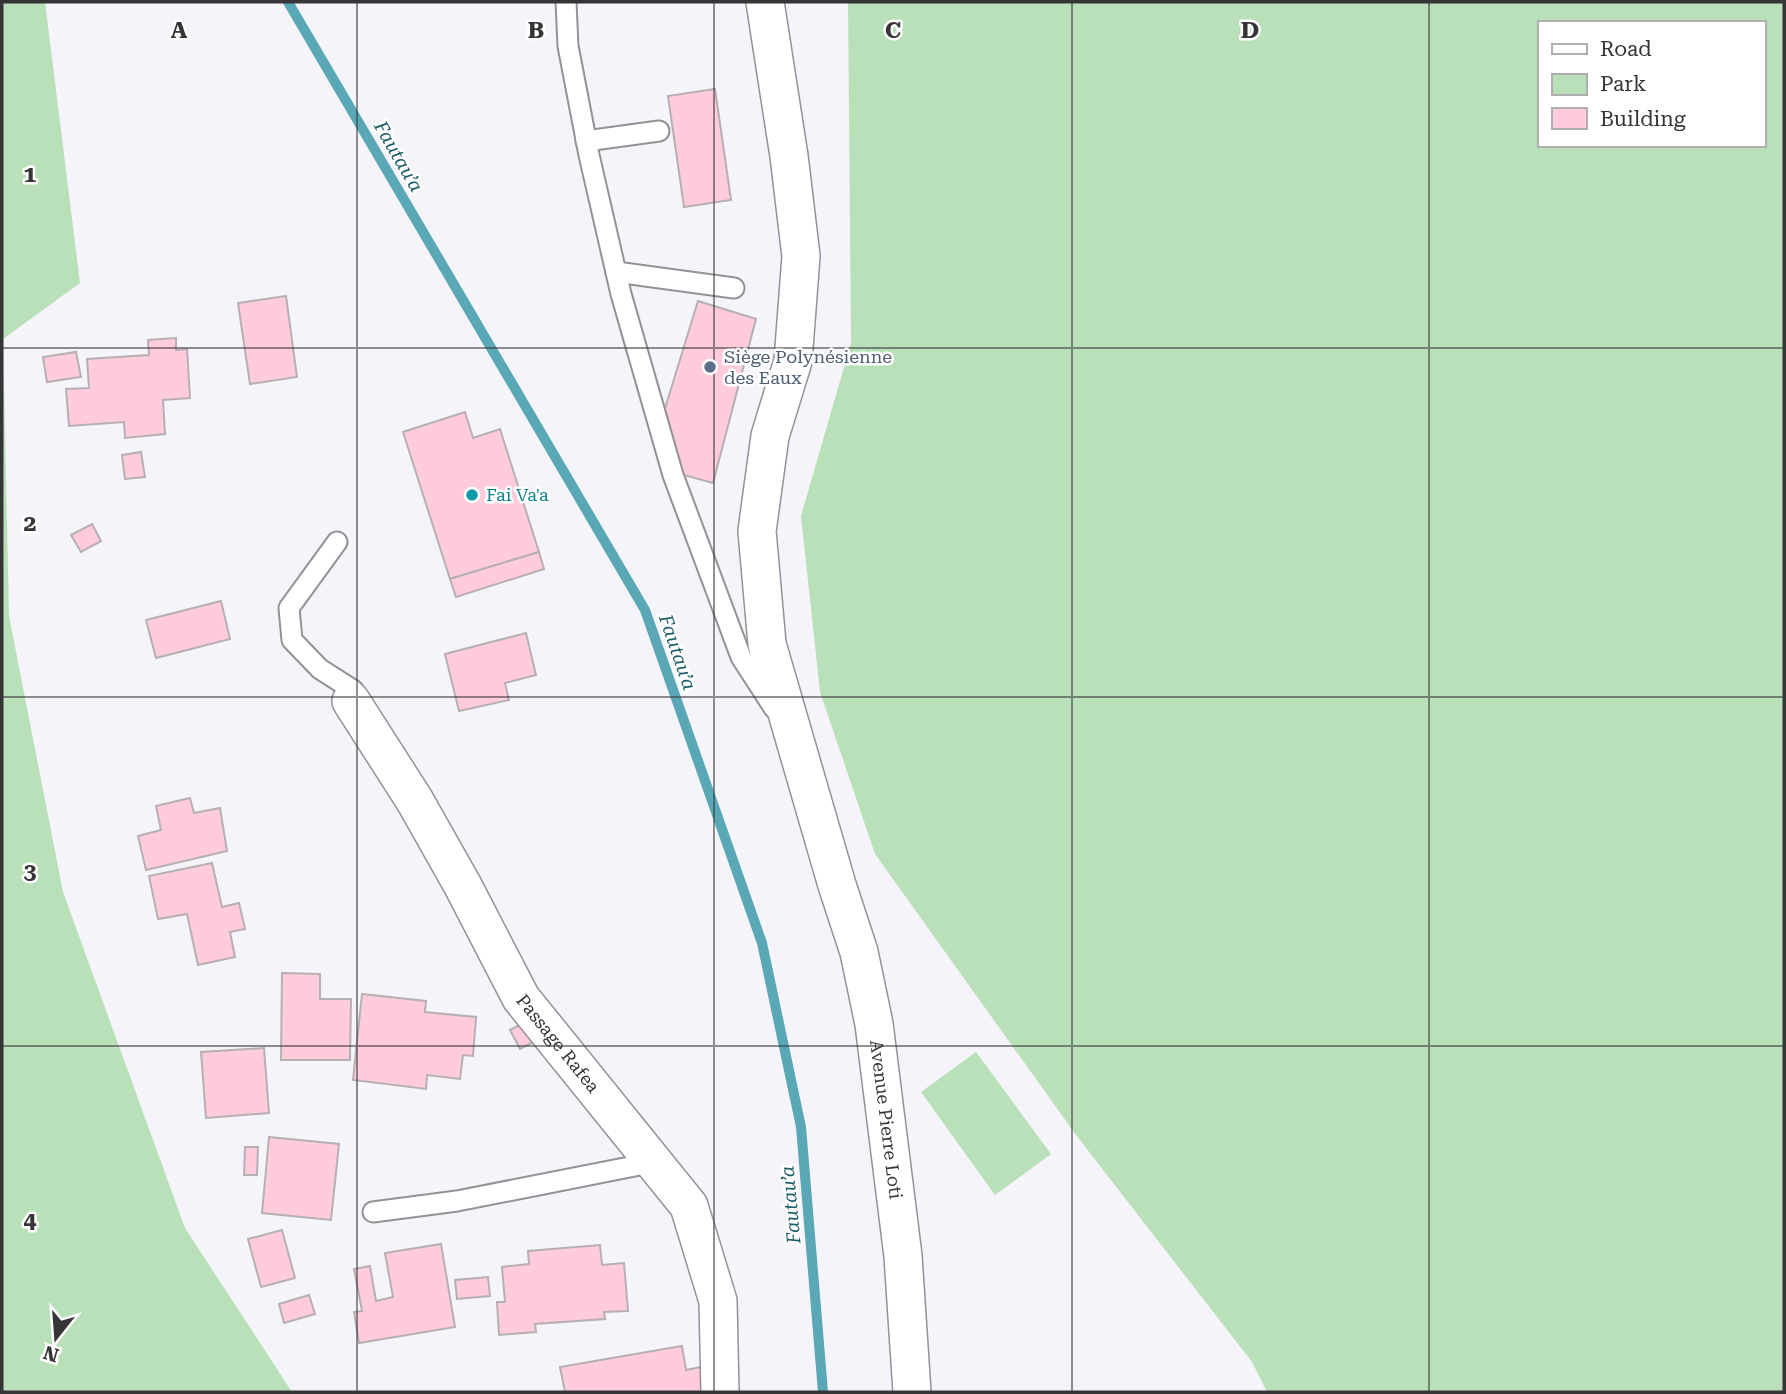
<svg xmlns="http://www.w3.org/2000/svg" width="1786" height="1394" font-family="'Roboto Serif',serif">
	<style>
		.green { fill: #b9e0b8; fill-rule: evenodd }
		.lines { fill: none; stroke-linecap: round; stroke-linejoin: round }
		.stream { stroke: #5aa8b6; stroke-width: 10 }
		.building { fill: #ffcbdd; stroke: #b6b0b2; stroke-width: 2 }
		.service-casing { stroke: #929297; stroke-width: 23 }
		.minor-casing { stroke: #929297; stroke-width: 40 }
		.service { stroke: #fff; stroke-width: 19 }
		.minor { stroke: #fff; stroke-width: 37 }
		.grid { fill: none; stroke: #353436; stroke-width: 2; stroke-opacity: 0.55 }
		.service-dot { fill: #5c6f8a; stroke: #fff; stroke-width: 2.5 }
		.culture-dot { fill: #0f9aa8; stroke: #fff; stroke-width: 2.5 }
		.labels { text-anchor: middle; stroke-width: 5; stroke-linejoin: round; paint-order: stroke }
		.service-label { font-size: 18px; fill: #4e5e75; stroke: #fff; text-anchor: start }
		.culture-label { font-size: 18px; fill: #0d838f; stroke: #fff; text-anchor: start }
		.street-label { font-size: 18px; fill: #353436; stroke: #fff }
		.water-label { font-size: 19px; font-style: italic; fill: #1d5d68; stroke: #fff }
		.grid-label { font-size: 23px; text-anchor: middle; font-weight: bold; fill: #353436; stroke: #fff; stroke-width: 5; stroke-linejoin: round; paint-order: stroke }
	</style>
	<rect width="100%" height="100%" fill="#f5f4fa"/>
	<g class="green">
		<polygon points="2,2 45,2 80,283 3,339 9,616 63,892 185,1228 292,1392 2,1392"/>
		<path d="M848 2H1784V1392H1267L1252 1362 1076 1135 875 854 820 692 801 516 851 343ZM1539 23H1763V145H1539Z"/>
		<polygon points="976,1052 1051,1154 995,1195 921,1092"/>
	</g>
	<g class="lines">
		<polyline class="stream" points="288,2 645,610 762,943 801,1127 823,1392"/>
	</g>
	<g class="building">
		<polygon points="715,89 731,200 684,207 668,96"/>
		<polygon points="286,296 297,377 250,384 238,303"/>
		<polygon points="698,301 756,319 713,483 680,474 663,415"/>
		<polygon points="176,338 176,350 187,349 190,398 163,400 165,434 125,438 124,422 69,426 66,389 89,388 87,359 149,355 148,340"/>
		<polygon points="76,352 81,377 47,382 43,357"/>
		<polygon points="465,412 473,438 500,429 539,552 450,579 403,432"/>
		<polygon points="141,452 145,477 125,479 122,455"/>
		<polygon points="92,524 101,541 81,552 71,535"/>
		<polygon points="539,552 544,569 456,597 450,579"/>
		<polygon points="221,601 230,639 156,658 146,620"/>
		<polygon points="526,633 536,675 505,683 509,700 459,711 445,654"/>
		<polygon points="190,798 194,813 220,808 227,851 146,870 138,836 161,830 156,806"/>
		<polygon points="212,863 222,907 239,903 245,929 230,932 235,957 198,965 187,914 158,919 149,876"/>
		<polygon points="282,973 320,974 320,999 351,999 350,1060 281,1060"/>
		<polygon points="362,994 426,1001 425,1012 476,1017 473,1056 463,1055 460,1079 427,1075 426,1089 353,1080"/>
		<polygon points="527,1021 537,1040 520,1049 510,1030"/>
		<polygon points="264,1048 269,1113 206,1118 201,1052"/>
		<polygon points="269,1137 339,1144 331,1220 262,1213"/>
		<polygon points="245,1147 258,1147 257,1175 244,1175"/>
		<polygon points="282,1230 295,1278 261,1287 248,1239"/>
		<polygon points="441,1244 455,1327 359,1343 354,1312 362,1311 354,1269 370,1266 376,1301 393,1297 385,1253"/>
		<polygon points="600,1245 602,1265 624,1263 628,1311 604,1312 605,1319 535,1324 536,1332 499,1335 497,1302 505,1302 502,1267 529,1264 528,1251"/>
		<polygon points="488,1277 490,1296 457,1299 455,1280"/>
		<polygon points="309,1295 315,1314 284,1323 279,1304"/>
		<polygon points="682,1346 686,1370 706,1366 711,1392 565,1392 560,1367"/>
	</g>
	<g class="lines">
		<g class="service-casing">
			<g id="service">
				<polyline points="566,2 568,46 589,155 621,294 673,475 741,657 774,708"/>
				<polyline points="586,141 659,131"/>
				<polyline points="616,272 734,288"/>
				<polyline points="337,542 289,608 292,640 320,669 353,690 351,701"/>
				<polyline points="373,1212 457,1201 655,1162"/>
			</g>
		</g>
		<g class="minor-casing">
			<g id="minor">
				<path id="s1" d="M765 2 789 156 801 256 793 361 770 436 757 531 767 644 837 885 859 952 874 1024 903 1256 912 1392"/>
				<path id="s2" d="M351 701 415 801 463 886 521 998 689 1206 718 1301 720 1392"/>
			</g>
		</g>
		<use href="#service" class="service"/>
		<use href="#minor" class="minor"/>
	</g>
	<path class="grid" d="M357 2V1392M714 2V1392M1072 2V1392M1429 2V1392M2 348H1784M2 697H1784M2 1046H1784"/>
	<circle class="service-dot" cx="710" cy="367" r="7"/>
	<circle class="culture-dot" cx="472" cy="495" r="7"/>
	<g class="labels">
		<g class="service-label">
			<text x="724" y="363">Siège Polynésienne<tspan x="724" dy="21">des Eaux</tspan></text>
		</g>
		<g class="culture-label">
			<text x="486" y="501">Fai Va'a</text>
		</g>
		<g class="street-label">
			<text dy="6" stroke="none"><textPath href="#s2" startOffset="401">Passage Rafea</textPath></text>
			<text dy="6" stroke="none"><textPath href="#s1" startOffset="1141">Avenue Pierre Loti</textPath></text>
		</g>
		<g class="water-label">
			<text transform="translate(399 156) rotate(60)" y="7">Fautau’a</text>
			<text transform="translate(678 652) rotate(71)" y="7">Fautau’a</text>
			<text transform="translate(790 1205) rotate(-95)" y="7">Fautau’a</text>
		</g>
	</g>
	<g class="grid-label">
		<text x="179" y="38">A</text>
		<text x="536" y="38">B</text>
		<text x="893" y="38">C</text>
		<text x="1250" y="38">D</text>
		<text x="30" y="182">1</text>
		<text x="30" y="531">2</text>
		<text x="30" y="879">3</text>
		<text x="30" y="1228">4</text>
	</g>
	<rect width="1786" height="1394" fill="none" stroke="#353436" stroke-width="7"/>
	<rect x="1538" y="21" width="228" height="126" fill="#ffffff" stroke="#aeaeaf" stroke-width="2"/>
	<rect x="1552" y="44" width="35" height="10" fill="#ffffff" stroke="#aeaeaf" stroke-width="2"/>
	<text x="1600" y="56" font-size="21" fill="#353436">Road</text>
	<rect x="1552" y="74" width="35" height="21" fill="#b9e0b8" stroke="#aeaeaf" stroke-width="2"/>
	<text x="1600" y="91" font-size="21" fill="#353436">Park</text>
	<rect x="1552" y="108" width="35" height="21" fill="#ffcbdd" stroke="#aeaeaf" stroke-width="2"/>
	<text x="1600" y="126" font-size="21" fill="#353436">Building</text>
	<g transform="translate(56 1338) rotate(197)" stroke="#ffffff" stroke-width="5" paint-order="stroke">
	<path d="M0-5L12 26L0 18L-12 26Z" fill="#353436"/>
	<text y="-10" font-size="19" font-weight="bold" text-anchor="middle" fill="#353436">N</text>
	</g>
</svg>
